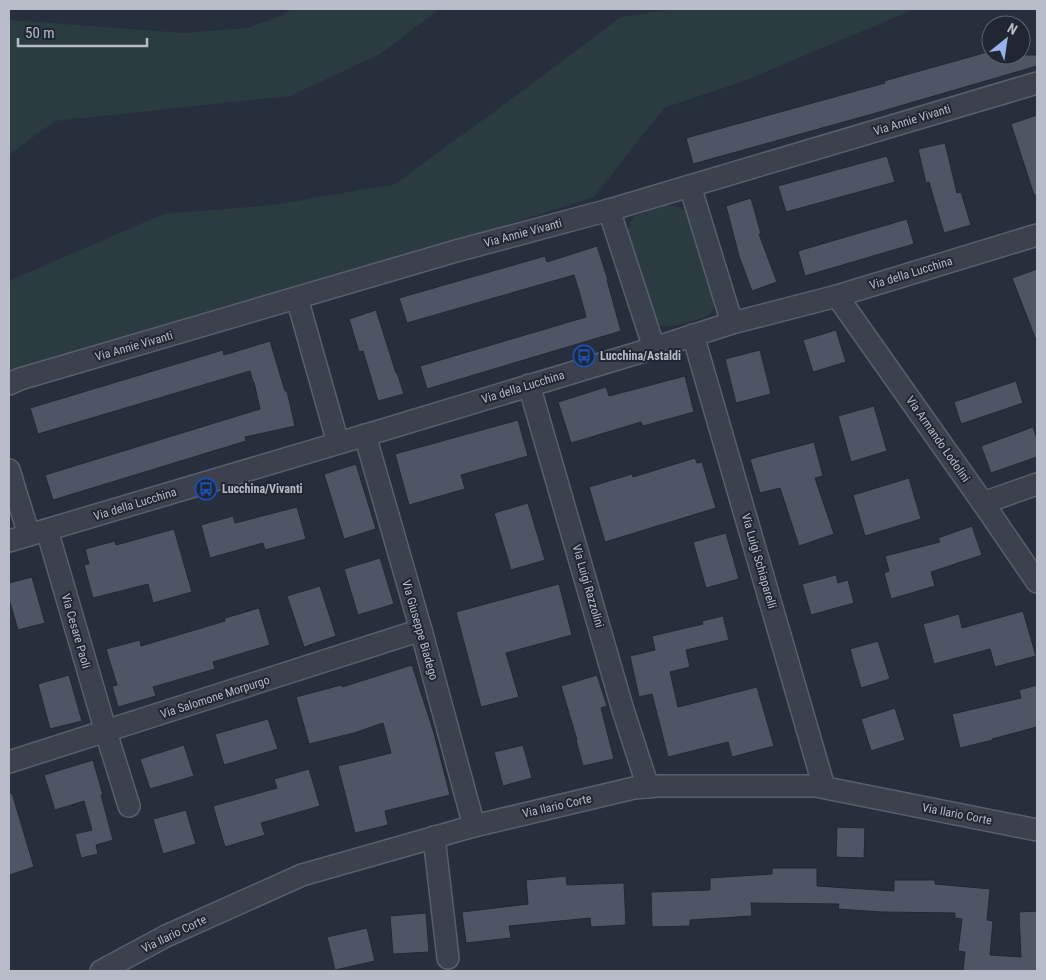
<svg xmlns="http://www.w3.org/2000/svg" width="1046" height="980" font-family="'Roboto Condensed',sans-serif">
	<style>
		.green { fill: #2a3c3f }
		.building { fill: #4e5665; stroke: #222834 }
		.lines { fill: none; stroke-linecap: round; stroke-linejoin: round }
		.minor-casing { stroke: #595f6b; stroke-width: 24 }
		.minor { stroke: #3b414d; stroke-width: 21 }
		.labels { text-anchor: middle; stroke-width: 4; stroke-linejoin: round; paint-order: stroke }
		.street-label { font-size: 12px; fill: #b7bcc8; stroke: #202632 }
		.poi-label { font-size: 12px; font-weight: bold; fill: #b7bcc8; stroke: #202632; text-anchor: start }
	</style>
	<rect width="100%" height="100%" fill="#272f3d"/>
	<g class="green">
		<polygon points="292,9 439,9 380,54 290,96 55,121 9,155 9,20 184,33 247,28 281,16"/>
		<polygon points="675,9 915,9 741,82 664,108 594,197 246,307 9,376 9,281 163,214 274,205 395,184 491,114 621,17"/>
		<path d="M666 205 679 207 690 214 716 302C715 307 713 312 708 315 704 319 672 327 666 327 660 326 656 322 652 319L627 236C628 228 630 220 637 215Z"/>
	</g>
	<g class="building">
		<polygon points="991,51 991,55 1037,55 1037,66 869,115 693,164 686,138 885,83 884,81"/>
		<polygon points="1037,115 1037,195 1034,195 1011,124"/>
		<polygon points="945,143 957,193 961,192 971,225 944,233 929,182 926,183 918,149"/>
		<polygon points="887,156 895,182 786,212 778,186"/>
		<polygon points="751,198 761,234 759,234 777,282 752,291 739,256 726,206"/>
		<polygon points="907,219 914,244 805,276 798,251"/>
		<polygon points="597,246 608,280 607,280 621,331 427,389 420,366 586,317 579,291 574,275 407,323 399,298 545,256 547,262"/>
		<polygon points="1037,269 1037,340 1036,340 1012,278"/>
		<polygon points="376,310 396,373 397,373 404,394 378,401 363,351 359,352 349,319"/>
		<polygon points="836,330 846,362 813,372 803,340"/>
		<polygon points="270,341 285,391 287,391 295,426 245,437 246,441 53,500 45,475 260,409 254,382 253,382 250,371 38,434 30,408 223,350 224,355"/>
		<polygon points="760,350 771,394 736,403 725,359"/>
		<polygon points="685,376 694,412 643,426 641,422 571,443 558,402 606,387 609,396"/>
		<polygon points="1016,381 1023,403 961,424 954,402"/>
		<polygon points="874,406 887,451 851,462 838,416"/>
		<polygon points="518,420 528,456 461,475 465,489 409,505 395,454"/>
		<polygon points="1033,427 1037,439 1037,457 991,473 981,446"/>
		<polygon points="814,442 823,476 815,478 834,534 799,546 780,488 760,493 750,459"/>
		<polygon points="695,458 697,463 702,462 716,508 605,542 589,487 632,474 633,477"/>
		<polygon points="356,464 376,529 344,539 324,474"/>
		<polygon points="909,478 921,519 865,536 853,495"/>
		<polygon points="528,503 545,560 511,570 494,513"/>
		<polygon points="297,507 306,539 265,550 263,543 210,558 201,525 233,516 235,523"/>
		<polygon points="972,526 982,555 931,572 935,586 891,599 884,573 889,571 885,556 940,542 938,538"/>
		<polygon points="174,529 192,592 153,603 148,584 93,598 84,565 89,564 85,549 115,541 116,545"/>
		<polygon points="726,533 739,579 706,588 693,542"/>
		<polygon points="380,558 394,604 358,615 344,569"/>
		<polygon points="836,575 838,583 848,580 854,603 811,615 802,584"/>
		<polygon points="32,577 45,623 18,630 9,599 9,583"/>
		<polygon points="559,584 572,635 506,653 519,697 481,707 456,612"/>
		<polygon points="320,586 336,636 304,647 287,596"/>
		<polygon points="259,608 270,645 213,662 215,669 153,687 156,696 118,707 112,686 117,685 106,649 140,640 141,646 225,621 225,618"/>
		<polygon points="1023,611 1036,656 995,667 990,649 934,664 923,624 959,614 962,628"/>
		<polygon points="723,616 729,640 686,650 690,667 670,672 678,707 757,687 774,746 732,757 728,742 668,757 652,694 639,697 630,656 655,650 652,636 703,624 702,621"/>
		<polygon points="878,641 890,679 861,688 850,649"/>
		<polygon points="412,665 434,733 450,795 385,811 388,825 355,833 338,766 391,753 383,723 354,733 309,744 296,697 341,685 342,687"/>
		<polygon points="69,675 82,721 50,729 38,684"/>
		<polygon points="597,675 607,706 601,708 614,759 583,766 576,740 577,740 561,686"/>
		<polygon points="1037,685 1037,727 992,739 993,740 960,748 952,714 1021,698 1019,690"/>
		<polygon points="895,708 905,740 871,751 861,719"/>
		<polygon points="268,719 278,749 224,765 215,734"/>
		<polygon points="184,745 194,776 150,789 140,759"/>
		<polygon points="523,745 532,778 503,786 494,752"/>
		<polygon points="93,760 103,795 101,795 113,840 96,845 98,854 81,858 75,834 92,830 84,801 55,810 44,775"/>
		<polygon points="309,769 320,806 261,823 265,835 225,847 213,806 277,788 274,779"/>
		<polygon points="9,793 12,793 34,867 9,875"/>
		<polygon points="186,810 196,844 163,854 153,819"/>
		<polygon points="837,827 865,828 864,858 836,857"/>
		<polygon points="772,868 817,868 817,886 894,891 894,880 935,880 935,884 990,889 987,920 993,921 990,955 1021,957 1019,912 1037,911 1037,971 963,971 965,952 958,951 962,919 955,918 955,913 882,912 838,909 839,904 751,903 752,916 690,920 690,926 652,927 651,892 710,890 710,878 772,874"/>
		<polygon points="566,876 567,885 624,883 626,925 591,927 590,918 509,926 511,938 466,943 462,912 528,904 526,880"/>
		<polygon points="426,913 429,952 393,954 390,916"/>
		<polygon points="367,928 375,961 335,970 327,937"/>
	</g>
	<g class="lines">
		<g class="minor-casing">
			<g id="minor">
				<polyline points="690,186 732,323"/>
				<polyline points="609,210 654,348"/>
				<polyline points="837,296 983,503 1037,582"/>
				<polyline points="297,298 338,443"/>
				<polyline points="693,335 824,787"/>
				<polyline points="9,384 20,379 456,251 609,210 1037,83"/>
				<polyline points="529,385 623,710 648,787"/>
				<polyline points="365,435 421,630 474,826"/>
				<polyline points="9,470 29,535"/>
				<polyline points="983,503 1037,484"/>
				<polyline points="47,530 106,732 129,806"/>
				<polyline points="9,541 386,429 654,348 732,323 837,296 1037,235"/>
				<polyline points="9,762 421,630"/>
				<polyline points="434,837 448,958"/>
				<polyline points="101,971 166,936 302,875 474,826 634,788 658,786 816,786 1037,830"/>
			</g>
		</g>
		<use href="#minor" class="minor"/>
	</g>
	<defs>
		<g id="bus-ring" transform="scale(1.125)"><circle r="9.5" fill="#202632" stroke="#1a4fb4" stroke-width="1.5"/><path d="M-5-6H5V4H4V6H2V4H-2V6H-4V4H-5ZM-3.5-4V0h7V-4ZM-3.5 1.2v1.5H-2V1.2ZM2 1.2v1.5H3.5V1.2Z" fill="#1a4fb4"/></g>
	</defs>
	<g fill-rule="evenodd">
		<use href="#bus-ring" x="584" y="356"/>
		<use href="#bus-ring" x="206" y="489"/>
	</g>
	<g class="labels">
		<g class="street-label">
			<text transform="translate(912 120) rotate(-17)" y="4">Via Annie Vivanti</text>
			<text transform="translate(523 233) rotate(-15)" y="4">Via Annie Vivanti</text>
			<text transform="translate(911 273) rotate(-17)" y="4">Via della Lucchina</text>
			<text transform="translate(134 346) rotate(-16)" y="4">Via Annie Vivanti</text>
			<text transform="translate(523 387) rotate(-17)" y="4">Via della Lucchina</text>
			<text transform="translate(938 439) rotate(55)" y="4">Via Armando Lodolini</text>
			<text transform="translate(135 504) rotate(-17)" y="4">Via della Lucchina</text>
			<text transform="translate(759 561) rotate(74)" y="4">Via Luigi Schiaparelli</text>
			<text transform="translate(588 586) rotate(74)" y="4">Via Luigi Razzolini</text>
			<text transform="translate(420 630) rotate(74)" y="4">Via Giuseppe Biadego</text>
			<text transform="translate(76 631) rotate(74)" y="4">Via Cesare Paoli</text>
			<text transform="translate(215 697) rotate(-18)" y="4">Via Salomone Morpurgo</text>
			<text transform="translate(557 806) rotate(-13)" y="4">Via Ilario Corte</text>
			<text transform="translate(957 814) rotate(11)" y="4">Via Ilario Corte</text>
			<text transform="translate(174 934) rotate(-26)" y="4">Via Ilario Corte</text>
		</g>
		<g class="poi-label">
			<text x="600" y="360">Lucchina/Astaldi</text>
			<text x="222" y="493">Lucchina/Vivanti</text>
		</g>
	</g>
	<rect width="1046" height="980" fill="none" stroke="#b7bcc8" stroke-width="20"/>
	<g transform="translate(1006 40) rotate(30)"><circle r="24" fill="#202632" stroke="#5c626e"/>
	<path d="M0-4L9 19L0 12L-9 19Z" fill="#97b1ed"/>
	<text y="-8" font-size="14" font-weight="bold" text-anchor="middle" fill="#b7bcc8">N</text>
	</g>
	<path d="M18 38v8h129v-8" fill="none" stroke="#b7bcc8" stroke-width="2.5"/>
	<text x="25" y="38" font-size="15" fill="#b7bcc8" stroke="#202632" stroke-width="4" paint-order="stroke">50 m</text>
</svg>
